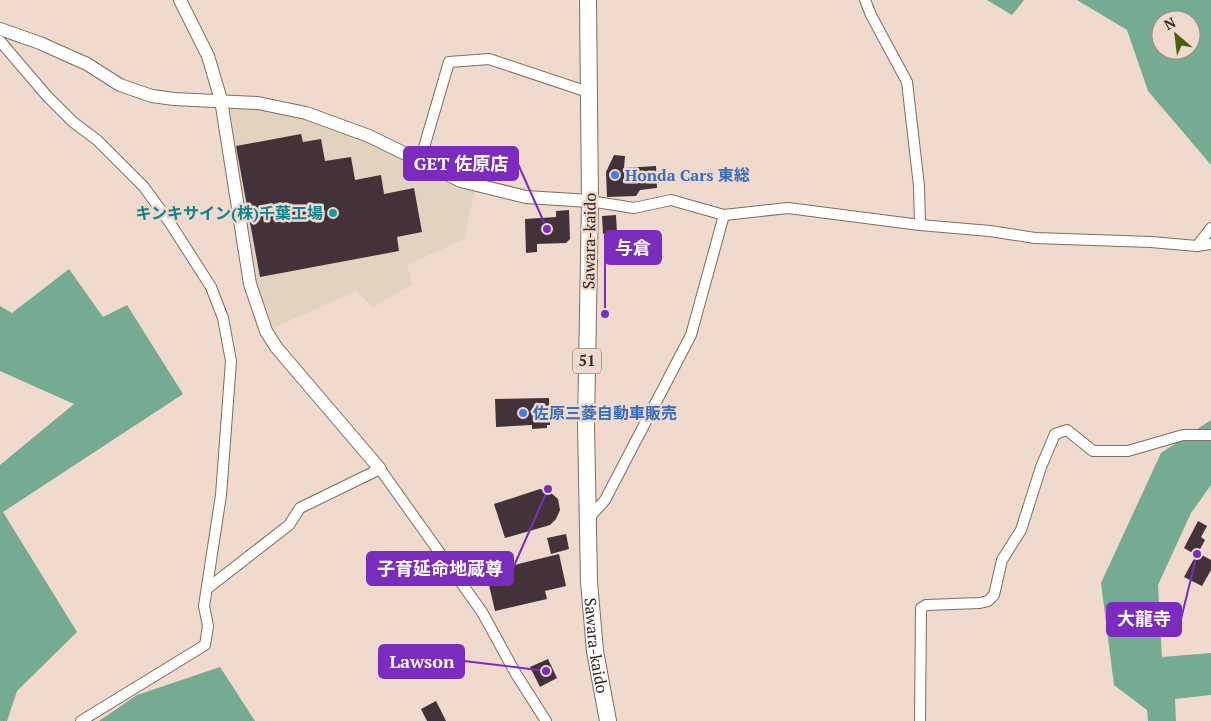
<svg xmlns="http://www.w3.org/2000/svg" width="1211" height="721" font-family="'PT Serif','Noto Sans JP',serif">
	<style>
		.industrial { fill: #e2d2c0 }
		.forest { fill: #75ab92; fill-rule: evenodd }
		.building { fill: #44323b }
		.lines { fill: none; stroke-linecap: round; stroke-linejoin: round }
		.minor-casing { stroke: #816d62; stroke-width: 12 }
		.tertiary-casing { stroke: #816d62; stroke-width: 14 }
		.trunk-casing { stroke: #816d62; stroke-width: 18 }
		.minor { stroke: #fff; stroke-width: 10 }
		.tertiary { stroke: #fff; stroke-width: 12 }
		.trunk { stroke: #fff; stroke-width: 16 }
		.shop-dot { fill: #3f7fe0; stroke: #f0d9cd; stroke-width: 2 }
		.culture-dot { fill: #0f9aa8; stroke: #f0d9cd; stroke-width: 2 }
		.labels { text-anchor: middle; stroke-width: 5; stroke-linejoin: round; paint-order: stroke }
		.shield { fill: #f0d9cd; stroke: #685c55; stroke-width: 1 }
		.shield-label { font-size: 15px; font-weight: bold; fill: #2e2621 }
		.shop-label { font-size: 16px; font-weight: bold; fill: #366cbe; stroke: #f0d9cd; text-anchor: start }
		.culture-label { font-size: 16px; font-weight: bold; fill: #0d838f; stroke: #f0d9cd; text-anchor: end }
		.street-label { font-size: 16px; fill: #2e2621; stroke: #f0d9cd }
		.leader { fill: none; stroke: #7b2cbf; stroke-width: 2 }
		.callout-dot { fill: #7b2cbf; stroke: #f0d9cd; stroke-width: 2 }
		.callout { fill: #7b2cbf; stroke: #7b2cbf; stroke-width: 2 }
		.callout-label { font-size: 18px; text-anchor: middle; font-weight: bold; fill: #fff }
	</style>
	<rect width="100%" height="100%" fill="#f0d9cd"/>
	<polygon class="industrial" points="221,100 291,109 476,185 464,239 407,265 412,284 373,307 356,291 266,331 254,301"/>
	<g class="forest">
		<polygon points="987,0 1024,0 1012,15"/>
		<path d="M1077 0H1211V165L1148 91 1127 30ZM1161 20H1191V50H1161Z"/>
		<polygon points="69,269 103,317 127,305 183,394 3,512 77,632 17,691 7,721 0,721 0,465 74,404 0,371 0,306 12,313"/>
		<polygon points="1211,420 1211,485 1191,513 1158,585 1162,657 1211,653 1211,695 1175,699 1176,721 1148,721 1147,710 1114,685 1101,583 1161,453"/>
		<polygon points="220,667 255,721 99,721 137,695"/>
	</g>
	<g class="building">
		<polygon points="301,134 303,142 321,139 325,161 351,157 355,180 381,175 384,194 414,188 422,232 397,237 399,251 260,277 236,146"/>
		<polygon points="614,155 625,156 624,168 656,166 657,188 640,190 636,196 607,197 606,172"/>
		<polygon points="569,210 570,239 566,243 537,244 537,252 526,253 525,219 556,217 556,211"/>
		<polygon points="616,215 617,233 603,234 602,216"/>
		<polygon points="549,398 550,425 547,425 547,428 532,429 532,425 496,427 495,399"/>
		<polygon points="540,489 550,492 558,499 560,510 556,519 550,525 505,538 494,504"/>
		<polygon points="1198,521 1207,526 1201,537 1205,540 1198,553 1211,560 1211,570 1202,586 1184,577 1196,555 1184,548"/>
		<polygon points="566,534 569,549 551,554 547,538"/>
		<polygon points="559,554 566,586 545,591 547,599 495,611 486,572"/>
		<polygon points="548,659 557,678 540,687 530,667"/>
		<polygon points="436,701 446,721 427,721 421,709"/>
	</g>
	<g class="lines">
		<g class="minor-casing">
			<g id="minor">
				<polyline points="865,0 871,15 907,82 919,186 920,225"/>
				<polyline points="0,41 47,96 73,122 97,140 144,187 170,223 211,287 223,318 231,361 221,495 204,606 208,626 205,645 81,721"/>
				<polyline points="420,161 449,62 489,59 588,92"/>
				<polyline points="590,201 634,208 671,200 724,215 788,208 920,225 990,231 1035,238 1151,242 1197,246 1211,244"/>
				<polyline points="1197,246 1211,228"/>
				<polyline points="589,518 605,500 691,335 724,215"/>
				<polyline points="208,588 289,525 300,508 380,469 482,612 516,674 546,721"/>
				<polyline points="920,721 921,608 926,605 980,603 988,601 994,595 1002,560 1021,530 1041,467 1055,434 1067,430 1093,451 1128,451 1183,435 1211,435"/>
			</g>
		</g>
		<g class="tertiary-casing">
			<g id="tertiary">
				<polyline points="180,0 208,56 221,100 250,284 266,331 276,347 380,469"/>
				<polyline points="0,29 40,43 87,64 120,85 152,96 174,99 258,103 306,113 369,136 461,181 526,197 590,201"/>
			</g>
		</g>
		<g class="trunk-casing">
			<g id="trunk">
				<path id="s1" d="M588 0 590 201 586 424 589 582 595 651 608 721"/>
			</g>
		</g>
		<use href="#minor" class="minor"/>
		<use href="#tertiary" class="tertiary"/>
		<use href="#trunk" class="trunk"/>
	</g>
	<g class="shop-dot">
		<circle cx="615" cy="175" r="5"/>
		<circle cx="523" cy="413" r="5"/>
	</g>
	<circle class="culture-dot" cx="333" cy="213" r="5"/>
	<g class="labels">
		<rect class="shield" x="573" y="348.5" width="28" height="25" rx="4"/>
		<g class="shield-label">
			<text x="587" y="366">51</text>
		</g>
		<g class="shop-label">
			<text x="625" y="181">Honda Cars 東総</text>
			<text x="533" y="419">佐原三菱自動車販売</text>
		</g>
		<g class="culture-label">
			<text x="323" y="219">キンキサイン(株)千葉工場</text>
		</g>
		<g class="street-label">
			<text transform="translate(589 241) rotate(-89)" y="6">Sawara-kaido</text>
			<text dy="6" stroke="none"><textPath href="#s1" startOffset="646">Sawara-kaido</textPath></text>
		</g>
	</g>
	<path class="leader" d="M547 229L518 164M605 314L605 248M548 489L513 568M1197 554L1181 619M546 671L464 661"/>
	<g class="callout-dot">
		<circle cx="547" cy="229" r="5"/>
		<circle cx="605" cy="314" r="5"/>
		<circle cx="548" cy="489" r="5"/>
		<circle cx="1197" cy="554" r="5"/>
		<circle cx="546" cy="671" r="5"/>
	</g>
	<g class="callout">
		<rect x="404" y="147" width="114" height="33" rx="5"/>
		<rect x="605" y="231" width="56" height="33" rx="5"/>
		<rect x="367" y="552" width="146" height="33" rx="5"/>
		<rect x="1107" y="603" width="74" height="33" rx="5"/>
		<rect x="379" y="645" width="85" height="33" rx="5"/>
	</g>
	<g class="callout-label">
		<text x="461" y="170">GET 佐原店</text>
		<text x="633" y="254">与倉</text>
		<text x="440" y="575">子育延命地蔵尊</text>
		<text x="1144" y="625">大龍寺</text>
		<text x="422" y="668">Lawson</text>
	</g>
	<g transform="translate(1176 35) rotate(332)"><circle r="24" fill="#f0d9cd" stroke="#a29188"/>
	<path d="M0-4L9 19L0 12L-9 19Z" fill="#486211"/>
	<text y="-8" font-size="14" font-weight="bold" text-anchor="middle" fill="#2e2621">N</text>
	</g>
</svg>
